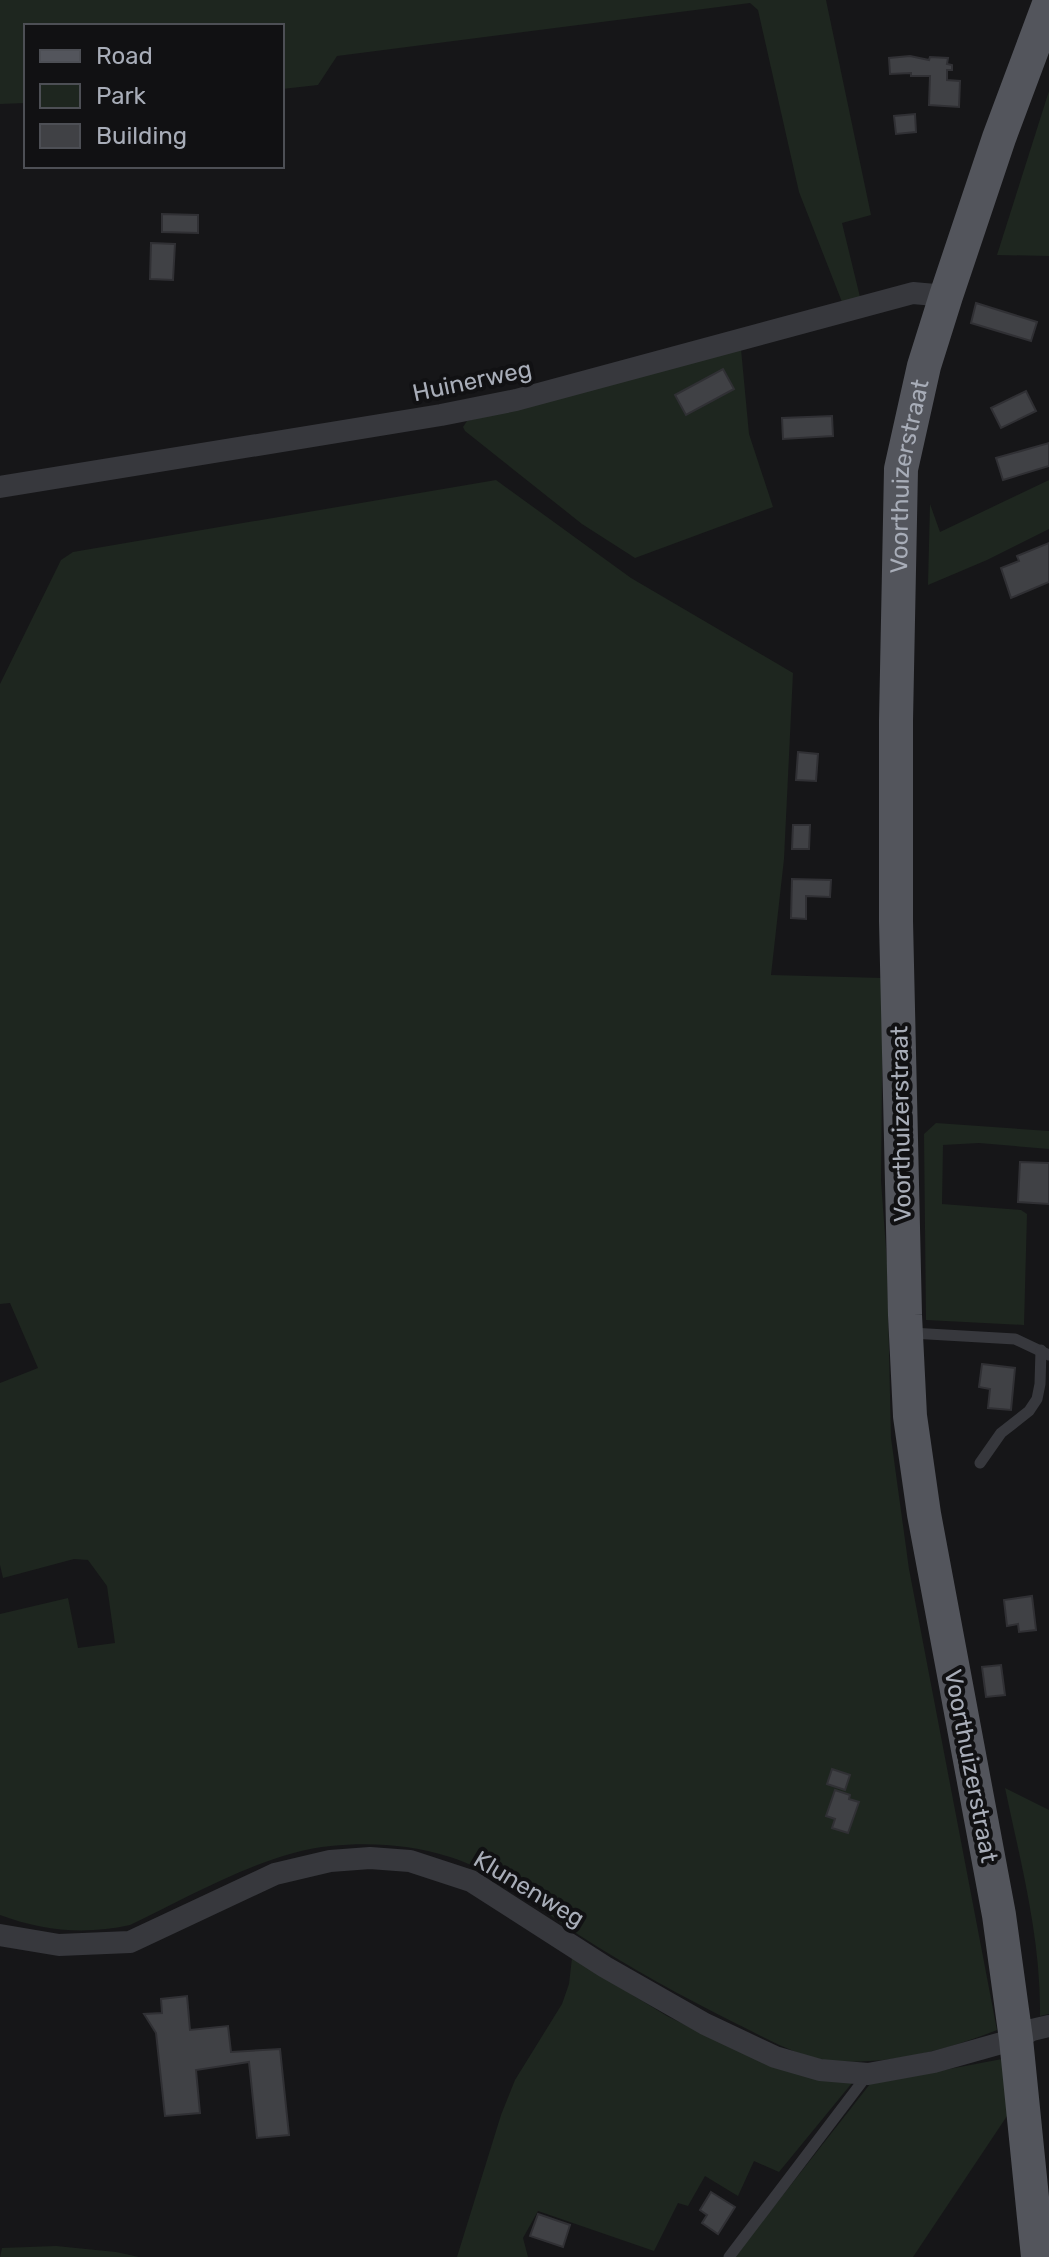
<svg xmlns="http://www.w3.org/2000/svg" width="1049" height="2257" font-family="Rubik,sans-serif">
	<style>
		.green { fill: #1e261f }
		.building { fill: #404145; stroke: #303034; stroke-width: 2 }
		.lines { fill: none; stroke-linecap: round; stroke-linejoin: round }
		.lane { stroke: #37383d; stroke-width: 11 }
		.street { stroke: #37383d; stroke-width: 22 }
		.primary { stroke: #53555c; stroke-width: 34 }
		.labels { text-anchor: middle; stroke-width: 8; stroke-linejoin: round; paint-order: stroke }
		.street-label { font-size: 24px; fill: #a8adb8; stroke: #111113 }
	</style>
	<rect width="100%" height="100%" fill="#161618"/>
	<g class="green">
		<polygon points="0,0 826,0 871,215 842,223 860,297 842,302 799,192 758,10 750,3 337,56 318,85 282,89 282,26 26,26 26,103 0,104"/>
		<polygon points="1049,91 1049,256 997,255"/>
		<polygon points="741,349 749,434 773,507 635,558 582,524 465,431 463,427 467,421"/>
		<path d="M496 480 631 578 793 673 784 859 771 975 883 978 881 1181 887 1262 891 1438 909 1569 997 2030C944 2051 889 2065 832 2061 801 2059 764 2037 737 2024 683 1997 630 1968 579 1935 544 1912 489 1868 450 1857 412 1845 371 1842 331 1846 268 1851 187 1898 130 1925 85 1935 43 1931 0 1915V1614L68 1598 78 1648 115 1643 107 1586 88 1560 74 1559 3 1578 0 1565V1383L38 1368 10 1303 0 1304V684L61 560 73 552Z"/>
		<polygon points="1049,480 1049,529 987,560 928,585 930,504 940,532"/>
		<polygon points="936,1123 1049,1131 1049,1149 979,1143 943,1145 942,1204 1021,1210 1027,1214 1024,1325 926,1320 924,1134"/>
		<path d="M1005 1788 1049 1810V2014L1040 2016C1041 1938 1021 1864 1005 1788Z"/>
		<polygon points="572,1958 667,2016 770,2066 852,2083 779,2172 754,2161 738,2196 705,2176 688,2206 678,2203 654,2251 538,2211 523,2238 528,2257 457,2257 501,2115 515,2080 562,2004 569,1984"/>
		<polygon points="1002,2059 1009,2113 913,2257 734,2257 870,2084"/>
		<polygon points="56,2246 116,2252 139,2257 0,2257 2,2248"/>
	</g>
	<g class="building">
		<polygon points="910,56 929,60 930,57 948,58 947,64 952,65 952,70 947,70 947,80 960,81 959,107 929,105 930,76 911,76 911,73 890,74 889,58"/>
		<polygon points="915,114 916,132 896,134 894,116"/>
		<polygon points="162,214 198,215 198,233 162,232"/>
		<polygon points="151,243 175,244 173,280 150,279"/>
		<polygon points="976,303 1037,322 1031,341 971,323"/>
		<polygon points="723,369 734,389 686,415 675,395"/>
		<polygon points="1026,391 1036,411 1001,428 991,408"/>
		<polygon points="832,416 833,436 783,439 782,418"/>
		<polygon points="1049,443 1049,466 1003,480 996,458"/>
		<polygon points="1049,543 1049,582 1011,598 1001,568 1019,561 1017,556"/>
		<polygon points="798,752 818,754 816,781 796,780"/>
		<polygon points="793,825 810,825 809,849 792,849"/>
		<polygon points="792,879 831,880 830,897 806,896 806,919 791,918"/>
		<polygon points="1020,1162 1049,1163 1049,1204 1018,1202"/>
		<polygon points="982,1364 1015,1368 1011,1410 988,1408 990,1389 979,1387"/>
		<polygon points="1032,1596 1036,1630 1019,1632 1018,1624 1007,1626 1004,1600"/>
		<polygon points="1001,1665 1005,1695 986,1697 982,1667"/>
		<polygon points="832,1769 850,1775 845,1790 827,1784"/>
		<polygon points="835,1790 850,1795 849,1799 859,1802 848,1833 832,1828 835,1819 826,1816"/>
		<polygon points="187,1996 190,2030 228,2026 231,2052 280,2049 289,2135 257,2138 249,2062 196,2070 200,2113 165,2116 156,2033 144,2014 162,2013 161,1999"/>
		<polygon points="711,2192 735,2207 718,2234 702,2223 707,2215 700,2210"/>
		<polygon points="538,2214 570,2225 563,2247 530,2236"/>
	</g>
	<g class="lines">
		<g class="lane">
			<polyline points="911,1333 1015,1339 1049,1355"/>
			<polyline points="980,1463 1001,1433 1029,1411 1037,1399 1040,1384 1041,1350"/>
			<polyline points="729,2257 868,2074"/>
		</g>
		<g class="street">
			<polyline points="0,487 441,415 516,400 913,293 946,296"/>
			<polyline points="0,1935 59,1945 130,1942 275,1874 330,1861 370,1858 410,1861 471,1881 605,1967 705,2024 775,2057 820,2070 868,2074 934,2062 1016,2039 1032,2030 1049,2026"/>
		</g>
		<path class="primary" id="s1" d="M1038 2257 1016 2039 999 1915 924 1514 910 1416 905 1315 896 921V721L901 469 924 366 946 296 999 138 1049 4"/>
	</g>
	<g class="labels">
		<g class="street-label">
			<text transform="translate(472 381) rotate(-12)" y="8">Huinerweg</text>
			<text dy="8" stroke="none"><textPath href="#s1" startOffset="1792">Voorthuizerstraat</textPath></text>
			<text transform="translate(901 1124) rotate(-91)" y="8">Voorthuizerstraat</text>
			<text transform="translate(971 1766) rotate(79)" y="8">Voorthuizerstraat</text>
			<text transform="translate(529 1889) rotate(31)" y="8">Klunenweg</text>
		</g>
	</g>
	<rect x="24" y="24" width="260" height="144" fill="#111113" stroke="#4d4f55" stroke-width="2"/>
	<rect x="40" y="50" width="40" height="12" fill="#53555c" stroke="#4d4f55" stroke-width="2"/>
	<text x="96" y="64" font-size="24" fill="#a8adb8">Road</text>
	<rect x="40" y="84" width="40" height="24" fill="#1e261f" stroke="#4d4f55" stroke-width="2"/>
	<text x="96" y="104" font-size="24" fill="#a8adb8">Park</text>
	<rect x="40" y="124" width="40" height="24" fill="#404145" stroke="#4d4f55" stroke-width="2"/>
	<text x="96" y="144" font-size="24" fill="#a8adb8">Building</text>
</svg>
